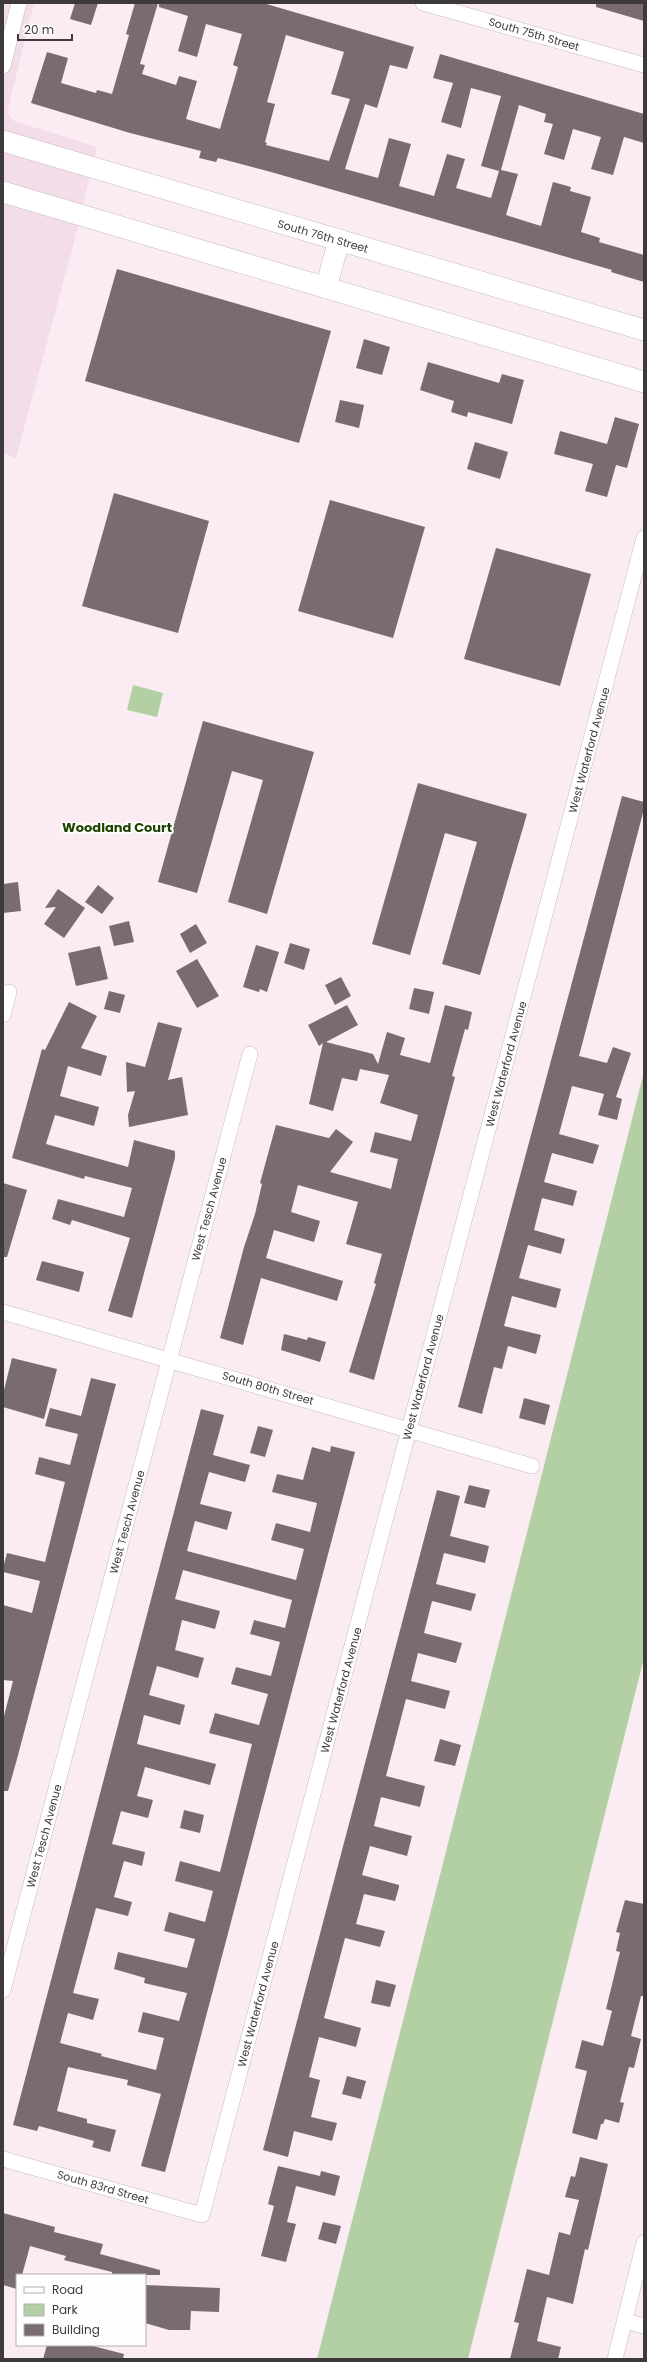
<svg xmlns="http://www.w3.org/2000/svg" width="647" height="2362" font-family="Poppins,sans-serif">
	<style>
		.built { fill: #f2dde8 }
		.green { fill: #b2d0a4 }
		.building { fill: #786c72; fill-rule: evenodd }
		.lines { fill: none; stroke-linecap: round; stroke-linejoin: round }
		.minor-casing { stroke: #c7b9c0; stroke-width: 16 }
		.secondary-casing { stroke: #c7b9c0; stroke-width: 22 }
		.minor { stroke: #fff; stroke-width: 15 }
		.secondary { stroke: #fff; stroke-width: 21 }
		.labels { text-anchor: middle; stroke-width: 4; stroke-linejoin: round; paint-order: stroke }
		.street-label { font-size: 11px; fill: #3e393c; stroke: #fefefe }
		.quarter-label { font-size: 13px; font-weight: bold; fill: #1e4301; stroke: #fefefe }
	</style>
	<rect width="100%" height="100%" fill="#fbecf4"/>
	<polygon class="built" points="3,3 34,3 7,113 14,121 97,147 74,242 16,458 3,453"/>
	<g class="green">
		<polygon points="133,685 163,693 157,717 127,710"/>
		<polygon points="644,1072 644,1658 468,2359 317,2359"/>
	</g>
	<g class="building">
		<polygon points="75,3 98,3 91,25 70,19"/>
		<path d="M135 3H158L140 64 145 65 142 74 176 85 179 76 197 81 186 119 220 129 238 67 233 65 242 34 206 24 197 57 178 51 188 16 159 7V3H263L414 47 407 69 390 65 377 108 365 104 345 169 378 178 389 138 411 144 399 186 434 196 447 154 465 159 456 188 491 198 499 171 481 166 501 96 471 88 461 128 441 122 453 83 433 78 440 54 644 114V143L624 137 613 175 591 169 601 137 573 129 564 160 544 154 553 124 544 122 546 114 519 105 501 170 518 174 506 215 541 226 553 182 571 187 570 191 591 197 581 232 600 238 599 242 644 255V282L611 272 612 270 271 172 218 158 216 162 199 158 201 151 130 133 31 103 47 52 68 58 61 83 96 93 97 90 112 94 129 35 126 34ZM286 35 344 52 331 94 350 99 329 161 266 145 267 143 265 142 275 104 267 102Z"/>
		<polygon points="596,3 644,3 644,21 596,7"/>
		<polygon points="117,269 331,331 299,443 85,381"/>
		<polygon points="364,339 390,347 382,375 356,368"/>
		<polygon points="428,362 499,383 502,374 524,380 512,424 468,412 467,417 451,412 454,401 420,390"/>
		<polygon points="340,400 364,405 359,428 335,422"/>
		<polygon points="615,417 639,424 627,468 616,465 607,497 585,491 593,464 554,454 560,431 607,444"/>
		<polygon points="475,442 508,452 500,479 467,469"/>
		<polygon points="114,493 209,521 178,633 82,606"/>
		<polygon points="330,500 425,527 393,638 298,611"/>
		<polygon points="496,548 591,574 560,686 464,659"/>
		<polygon points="203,721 314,752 267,914 228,902 263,780 232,771 197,893 158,882"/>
		<polygon points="418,783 527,814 480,975 442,964 477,842 445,833 410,955 372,944"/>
		<polygon points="622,796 644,802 644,809 579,1056 607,1063 613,1047 631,1053 616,1097 622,1099 617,1120 598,1115 604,1094 572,1086 559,1134 599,1145 593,1164 552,1153 544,1182 577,1191 573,1206 542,1198 534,1230 565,1239 561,1254 528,1245 519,1278 561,1289 556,1308 512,1296 504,1326 541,1335 536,1354 508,1346 502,1369 494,1367 482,1414 458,1407"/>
		<polygon points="18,882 21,911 3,913 3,884"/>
		<polygon points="98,885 114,898 102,914 85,902"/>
		<polygon points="58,889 85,908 64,938 44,924 56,907 45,908"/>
		<polygon points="129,921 134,942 114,946 109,926"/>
		<polygon points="196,924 207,943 190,953 180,934"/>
		<polygon points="290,943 310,949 304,970 284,963"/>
		<polygon points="256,945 279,952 267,992 260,989 259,992 243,987"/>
		<polygon points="100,946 108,979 76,986 68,953"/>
		<polygon points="197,959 219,996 197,1008 176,971"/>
		<polygon points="341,977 351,996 335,1005 325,985"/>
		<polygon points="414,988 434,992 429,1014 409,1009"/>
		<polygon points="109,991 125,995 120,1013 104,1009"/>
		<polygon points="69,1002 97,1016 81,1048 107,1056 101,1076 68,1066 60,1096 99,1107 94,1126 55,1115 46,1144 128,1167 134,1140 175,1151 175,1158 132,1318 108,1311 130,1238 72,1220 70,1225 52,1219 58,1199 124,1217 132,1188 85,1176 84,1179 12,1158 42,1049 45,1050"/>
		<polygon points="347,1005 358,1025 326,1042 373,1054 378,1064 387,1032 405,1038 400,1055 430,1063 445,1005 472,1012 468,1030 465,1029 452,1076 455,1077 374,1380 349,1372 376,1284 374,1283 382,1254 346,1244 358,1202 298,1185 291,1212 320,1221 314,1242 274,1230 266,1258 343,1281 337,1301 261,1278 243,1345 220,1338 244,1247 255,1214 262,1184 260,1183 276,1125 329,1138 336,1129 353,1142 330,1172 391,1189 398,1159 370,1152 375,1132 411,1141 418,1115 380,1103 389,1075 360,1069 357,1081 342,1078 333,1111 309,1104 323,1043 319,1046 308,1025"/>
		<polygon points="158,1022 182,1028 168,1080 182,1077 188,1115 129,1127 128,1115 135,1091 127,1092 126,1062 145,1067"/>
		<polygon points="3,1183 27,1190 7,1257 3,1257"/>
		<polygon points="42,1261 84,1272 79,1292 36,1280"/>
		<polygon points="284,1334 307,1340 308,1337 326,1342 320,1362 281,1350"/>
		<polygon points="12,1358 57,1369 44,1419 3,1407 3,1394"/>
		<polygon points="91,1378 116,1384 17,1759 8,1791 3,1791 3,1720 13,1681 3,1680 3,1605 32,1613 40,1581 3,1572 3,1568 7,1553 45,1562 65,1482 35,1474 39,1457 70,1465 78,1434 45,1426 50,1408 81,1416"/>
		<polygon points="524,1398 550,1405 545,1425 519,1418"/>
		<path d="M201 1409 224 1415 213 1455 250 1465 245 1482 209 1472 200 1504 232 1512 227 1530 195 1521 187 1551 296 1580 304 1549 271 1540 276 1523 310 1532 317 1503 272 1492 277 1474 303 1480 312 1447 330 1452 331 1446 355 1452 165 2172 141 2166 161 2094 127 2085 128 2080 68 2067 57 2111 87 2119V2123L116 2130 110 2152 92 2147 94 2141 39 2126 37 2131 13 2125ZM183 1570 292 1600 285 1628 254 1620 250 1634 280 1642 271 1676 236 1667 231 1684 268 1694 259 1725 215 1713 209 1733 252 1744 220 1872 180 1861 175 1881 213 1891 205 1922 169 1912 164 1931 195 1939 187 1968 118 1952 114 1969 145 1978 144 1983 187 1993 179 2021 143 2012 138 2032 164 2038 156 2070 101 2056 102 2054 60 2043 68 2013 93 2020 99 1999 73 1993 96 1908 128 1916 132 1902 114 1897 124 1861 142 1866 145 1852 112 1844 121 1811 148 1818 153 1800 137 1796 145 1767 210 1785 216 1764 137 1744 144 1715 180 1725 185 1705 149 1695 157 1666 198 1678 204 1658 175 1650 182 1620 215 1629 220 1611 175 1599Z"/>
		<polygon points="258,1426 273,1430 265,1457 250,1453"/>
		<polygon points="469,1485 490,1490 485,1508 464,1503"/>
		<polygon points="437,1490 460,1496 450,1536 489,1546 485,1563 444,1553 436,1584 476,1594 471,1611 432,1601 424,1633 462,1643 456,1663 418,1653 411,1681 450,1691 445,1709 406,1699 386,1776 425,1786 420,1807 381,1797 374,1826 412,1836 407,1856 370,1846 362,1875 399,1885 399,1887 395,1901 364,1894 356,1924 385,1931 380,1947 345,1938 324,2018 361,2028 356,2047 319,2037 309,2077 320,2080 311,2117 337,2123 332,2141 294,2131 288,2157 263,2150"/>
		<polygon points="440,1739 461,1745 455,1766 434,1761"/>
		<polygon points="184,1810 204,1815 200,1833 180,1828"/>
		<polygon points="625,1900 644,1904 644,1996 641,1996 631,2036 641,2039 634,2068 629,2067 620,2102 624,2103 619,2123 605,2119 603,2124 601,2124 597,2140 572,2133 587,2071 575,2068 582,2040 603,2046 612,2011 606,2009 620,1952 616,1951 620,1933 616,1932"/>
		<polygon points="376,1980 396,1985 390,2007 371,2003"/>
		<polygon points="347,2076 366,2081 361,2099 342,2094"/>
		<polygon points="580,2157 608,2164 588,2250 585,2249 573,2304 547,2297 537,2341 561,2347 558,2359 510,2359 519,2323 514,2322 527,2269 549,2275 559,2232 570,2235 579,2200 565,2197 571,2176 575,2177"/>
		<polygon points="278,2166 320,2176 321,2171 340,2176 335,2196 296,2186 287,2222 296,2224 286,2262 261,2256 274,2206 268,2204"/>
		<polygon points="3,2213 55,2227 54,2232 103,2244 100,2254 160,2270 160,2275 112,2275 112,2272 64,2260 66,2256 30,2246 22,2275 17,2275 17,2289 3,2285"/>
		<polygon points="323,2222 341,2226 336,2244 318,2239"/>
		<polygon points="145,2285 220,2288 219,2312 191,2311 190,2330 169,2330 145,2323"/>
		<polygon points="47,2345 89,2345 124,2354 123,2359 43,2359"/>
	</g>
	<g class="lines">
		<g class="minor-casing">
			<g id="minor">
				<polyline points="423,3 644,65"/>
				<polyline points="3,66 19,3"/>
				<polyline points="3,1015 9,992"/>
				<polyline points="3,1312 532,1466"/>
				<polyline points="3,1990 250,1054"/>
				<polyline points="3,2159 202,2215 644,538"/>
				<polyline points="625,2321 644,2326"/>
				<polyline points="615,2359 644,2243"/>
			</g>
		</g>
		<g class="secondary-casing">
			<g id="secondary">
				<polyline points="3,141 644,330"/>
				<polyline points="3,192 644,382"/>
				<polyline points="326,288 339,240"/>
			</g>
		</g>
		<use href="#minor" class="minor"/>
		<use href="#secondary" class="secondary"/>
	</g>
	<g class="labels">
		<g class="street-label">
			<text transform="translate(534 34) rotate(16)" y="4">South 75th Street</text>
			<text transform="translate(323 236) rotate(16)" y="4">South 76th Street</text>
			<text transform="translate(589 750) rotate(-75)" y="4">West Waterford Avenue</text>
			<text transform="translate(506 1064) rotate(-75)" y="4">West Waterford Avenue</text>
			<text transform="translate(209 1209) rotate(-75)" y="4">West Tesch Avenue</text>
			<text transform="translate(423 1377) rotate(-75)" y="4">West Waterford Avenue</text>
			<text transform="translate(268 1388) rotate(16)" y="4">South 80th Street</text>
			<text transform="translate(127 1522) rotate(-75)" y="4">West Tesch Avenue</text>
			<text transform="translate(341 1690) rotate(-75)" y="4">West Waterford Avenue</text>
			<text transform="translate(44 1836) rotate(-75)" y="4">West Tesch Avenue</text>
			<text transform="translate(258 2004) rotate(-75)" y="4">West Waterford Avenue</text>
			<text transform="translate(103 2187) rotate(16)" y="4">South 83rd Street</text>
		</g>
		<g class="quarter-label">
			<text x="117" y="832">Woodland Court</text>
		</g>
	</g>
	<rect width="647" height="2362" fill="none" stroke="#3e393c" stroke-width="8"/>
	<rect x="16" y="2274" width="130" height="72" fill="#fefefe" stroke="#b1afb0"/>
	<rect x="24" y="2287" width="20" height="6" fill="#ffffff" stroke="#b1afb0"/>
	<text x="52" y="2294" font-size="12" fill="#3e393c">Road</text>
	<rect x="24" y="2304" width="20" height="12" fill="#b2d0a4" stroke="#b1afb0"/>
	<text x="52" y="2314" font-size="12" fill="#3e393c">Park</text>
	<rect x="24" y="2324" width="20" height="12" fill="#786c72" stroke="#b1afb0"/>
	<text x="52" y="2334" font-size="12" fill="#3e393c">Building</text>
	<path d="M18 34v6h54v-6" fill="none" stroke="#3e393c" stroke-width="2"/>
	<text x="24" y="34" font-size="12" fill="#3e393c" stroke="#fefefe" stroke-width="3" paint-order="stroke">20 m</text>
</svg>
